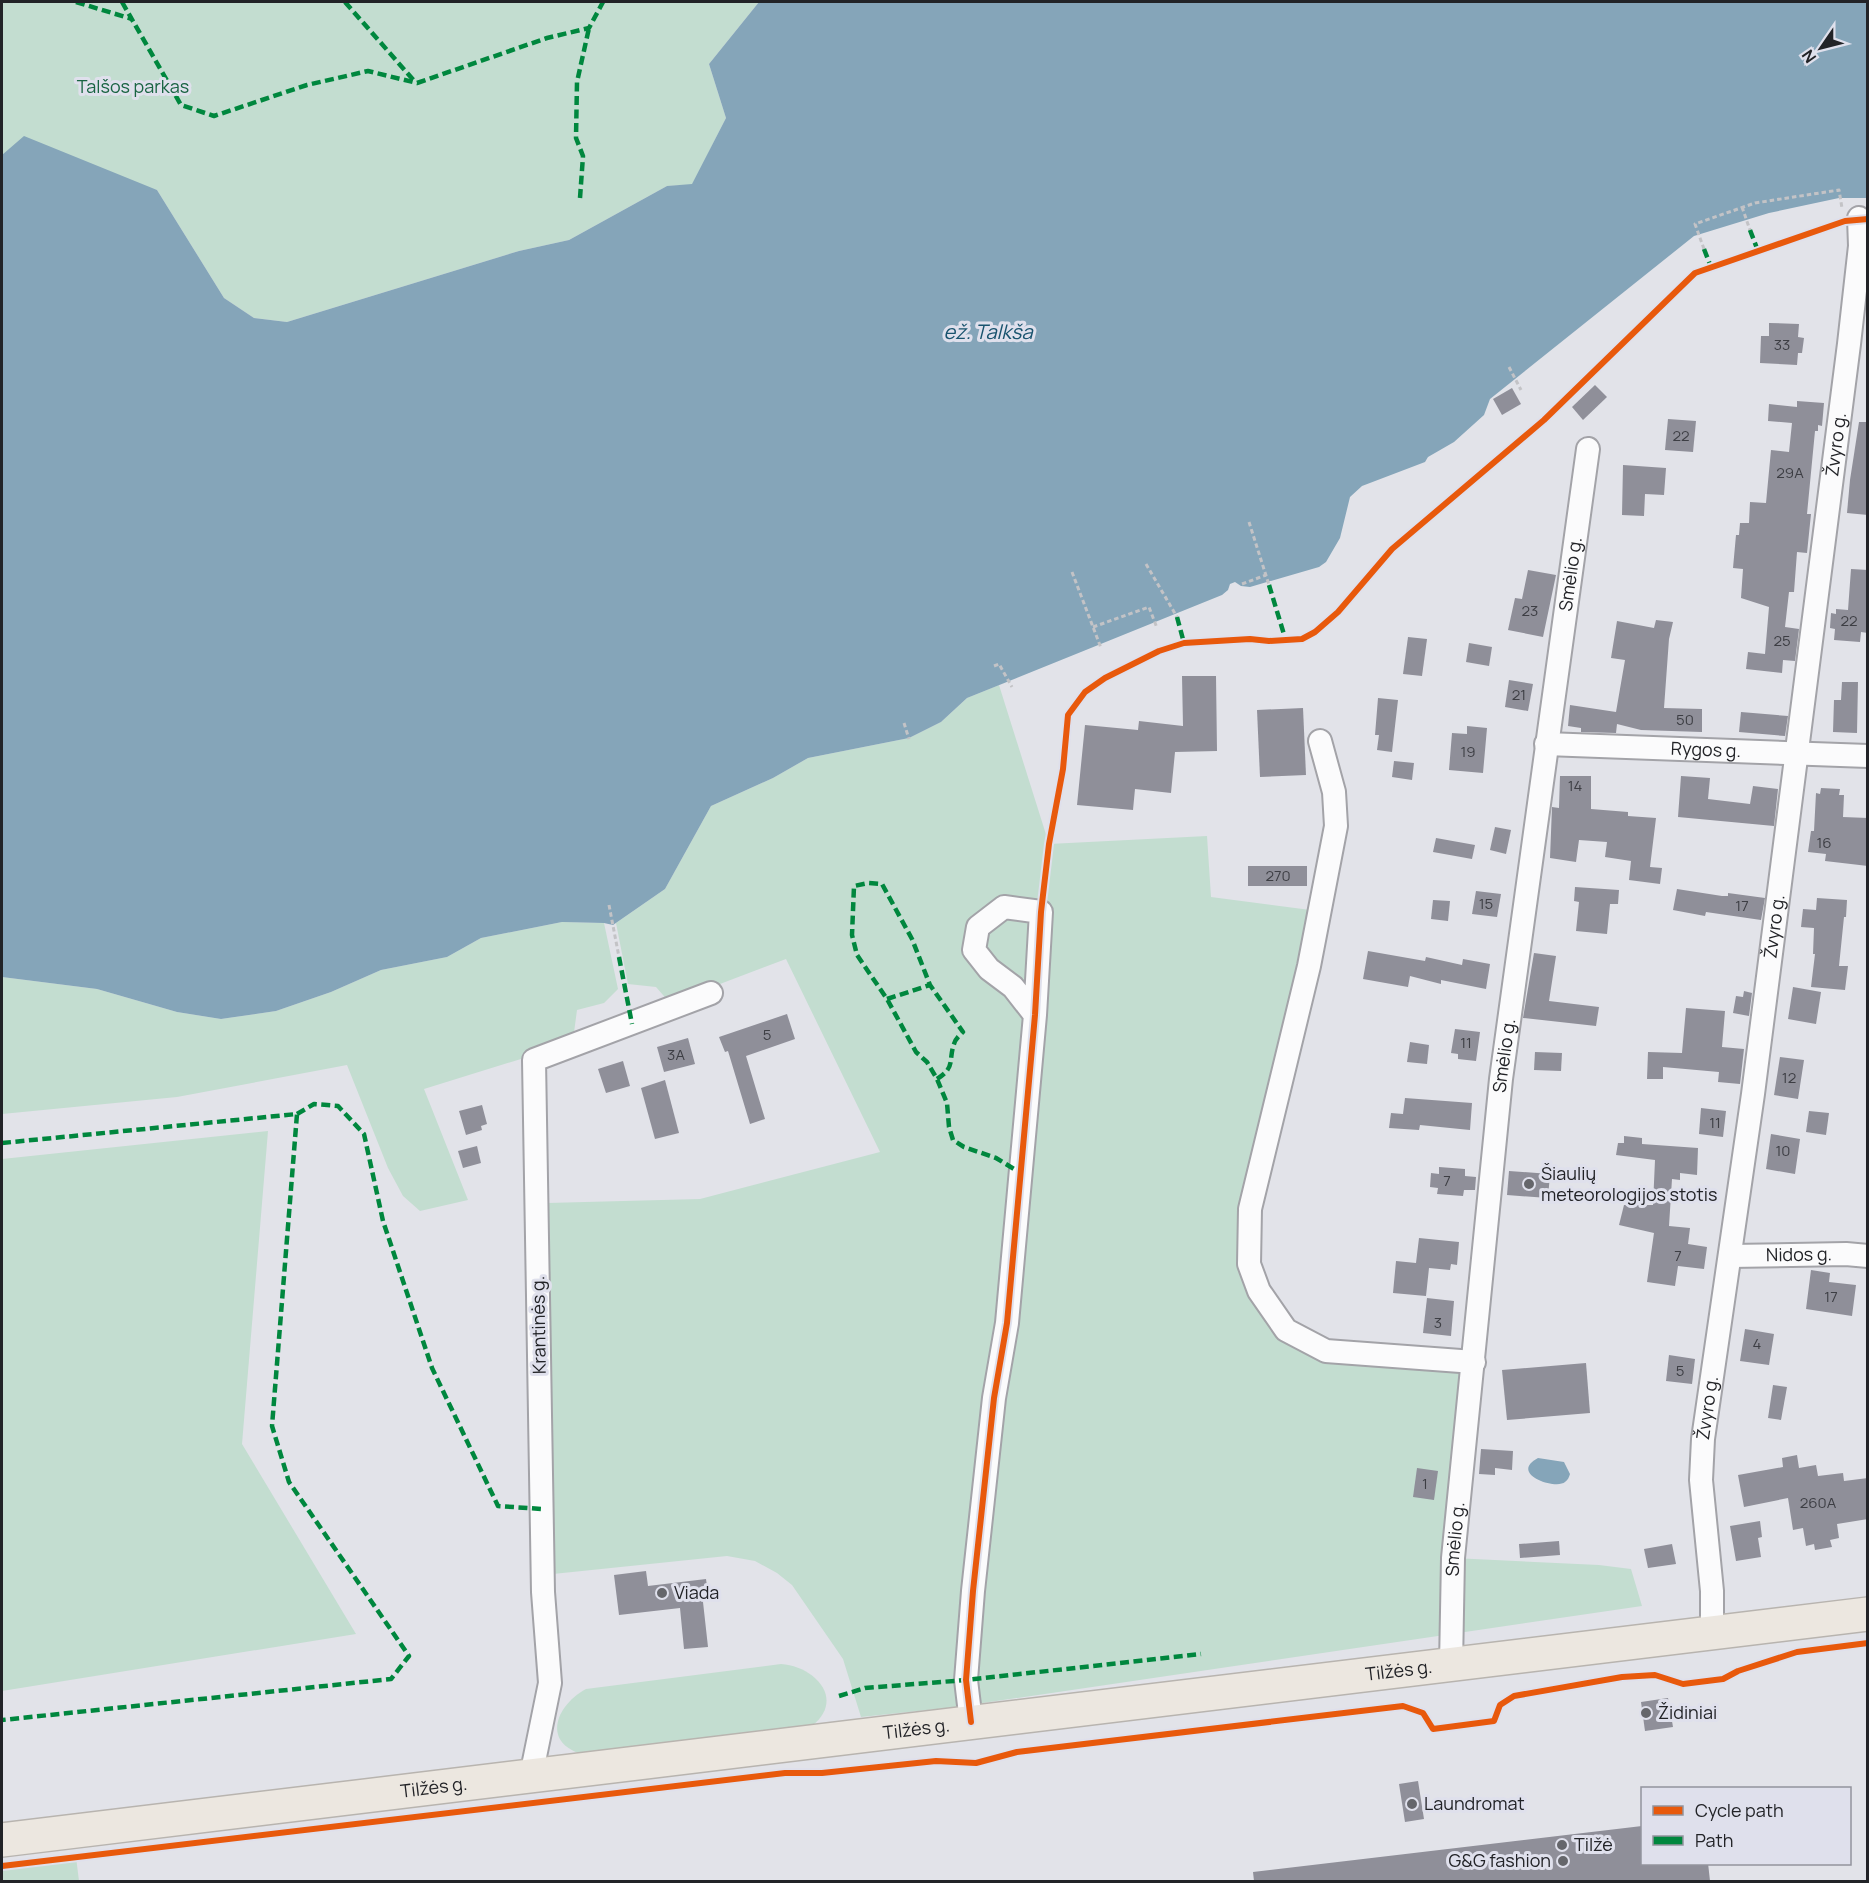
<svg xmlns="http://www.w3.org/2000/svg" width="1869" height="1883" font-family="Manrope,sans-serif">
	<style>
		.green { fill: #c3ddd0 }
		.water { fill: #85a5b9 }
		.building { fill: #8f8f99 }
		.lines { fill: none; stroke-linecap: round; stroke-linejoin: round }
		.minor-casing { stroke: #a3a3a8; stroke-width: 26 }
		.highway-casing { stroke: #b8b4af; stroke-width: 36 }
		.path { stroke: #c3c3c6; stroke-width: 3; stroke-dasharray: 4.5 3; stroke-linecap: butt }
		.minor { stroke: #fbfbfc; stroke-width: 22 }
		.highway { stroke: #ece7e0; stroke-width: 33 }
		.quiet { stroke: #00873e; stroke-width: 4.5; stroke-dasharray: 9 4.5; stroke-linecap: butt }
		.cycleway-casing { stroke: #dfe0ec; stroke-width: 10 }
		.cycleway { stroke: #e8590c; stroke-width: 6 }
		.poi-dot { fill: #65666b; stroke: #dfe0ec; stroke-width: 2 }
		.labels { text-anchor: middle; stroke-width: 6; stroke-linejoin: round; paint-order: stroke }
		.number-label { font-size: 15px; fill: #3d3e44 }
		.park-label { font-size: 18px; fill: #196442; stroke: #dfe0ec }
		.street-label { font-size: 18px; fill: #222327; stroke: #dfe0ec }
		.poi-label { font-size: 18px; fill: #222327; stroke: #dfe0ec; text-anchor: start }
		.water-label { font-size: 20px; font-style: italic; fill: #19536e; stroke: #dfe0ec }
	</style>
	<rect width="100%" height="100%" fill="#e2e3e9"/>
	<g class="green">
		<polygon points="2,2 759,2 709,64 726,118 692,185 667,186 569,240 519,251 287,322 254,318 224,298 157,190 2,155"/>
		<polygon points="999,685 1049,844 1207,836 1211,897 1318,911 1250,1209 1259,1291 1326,1351 1474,1362 1453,1558 1599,1565 1631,1569 1642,1606 956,1707 861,1717 843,1659 792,1585 777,1573 755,1561 727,1556 553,1574 547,1203 700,1199 880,1152 786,959 670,1003 656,987 628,984 616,923 665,889 711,806 773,778 808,758 909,738 941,722 967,698"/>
		<polygon points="562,922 604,923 618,989 604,1003 577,1010 573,1040 537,1054 424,1089 468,1200 420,1211 403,1196 388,1168 347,1065 177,1097 2,1114 2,977 97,989 177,1012 221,1019 276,1011 331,992 381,970 447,957 481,938"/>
		<polygon points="268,1131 242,1444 356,1634 2,1691 2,1159"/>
		<path d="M781 1664C814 1666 846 1699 812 1726L585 1755C541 1744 555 1706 586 1689Z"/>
		<polygon points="76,1857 79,1881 2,1881 2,1866"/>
	</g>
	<g class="water">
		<polygon points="759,2 1867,2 1867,198 1839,198 1769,213 1694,236 1490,399 1484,415 1454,442 1428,457 1425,462 1362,486 1350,497 1340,538 1326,562 1319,567 1250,587 1241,586 1235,582 1230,584 1228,590 1222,595 967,698 941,722 909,738 808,758 773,778 711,806 665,889 613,925 604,923 562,922 481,938 447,957 381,970 331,992 276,1011 221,1019 177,1012 97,989 2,977 2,155 24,136 157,190 224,298 254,318 287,322 519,251 569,240 667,186 692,184 726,118 709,64"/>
		<path d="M1538 1458 1564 1462 1570 1474C1569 1477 1568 1480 1565 1482 1556 1490 1508 1474 1538 1458Z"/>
	</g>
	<g class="building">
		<polygon points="1769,323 1799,324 1798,337 1804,338 1802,353 1798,353 1797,365 1760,363 1761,336 1769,336"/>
		<polygon points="1595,385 1607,397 1583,420 1572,407"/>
		<polygon points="1512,388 1521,404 1502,415 1493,399"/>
		<polygon points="1797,401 1824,403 1822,426 1818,425 1818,431 1815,431 1807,514 1811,514 1807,553 1797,552 1794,592 1789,592 1785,627 1799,629 1795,661 1783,660 1782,673 1746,669 1748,652 1765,654 1769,607 1741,598 1743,569 1733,568 1736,535 1739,535 1740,523 1749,523 1750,502 1766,503 1771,450 1789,452 1792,423 1768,421 1769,404 1797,407"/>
		<polygon points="1668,419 1696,421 1693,452 1665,450"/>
		<polygon points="1859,422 1868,422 1868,515 1847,513 1850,480"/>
		<polygon points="1623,465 1666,468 1664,495 1645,494 1644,516 1622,515"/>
		<polygon points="1851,569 1868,570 1868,633 1861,632 1860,642 1834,640 1835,629 1830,628 1831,613 1836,614 1836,609 1848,610"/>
		<polygon points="1528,570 1556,575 1543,637 1508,630 1515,598 1522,599"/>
		<polygon points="1656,620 1673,622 1669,639 1664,708 1702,709 1702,732 1641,730 1617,724 1616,733 1581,732 1581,728 1568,726 1570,705 1616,712 1625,660 1611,658 1617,621 1654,628"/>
		<polygon points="1408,637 1427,639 1422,676 1403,674"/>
		<polygon points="1469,643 1492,647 1489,666 1466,662"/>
		<polygon points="1182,676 1216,676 1217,751 1175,752 1171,793 1135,789 1133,810 1077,805 1085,725 1138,730 1139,721 1183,726"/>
		<polygon points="1509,680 1533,684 1528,711 1505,707"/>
		<polygon points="1842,682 1858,682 1857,733 1833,732 1834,700 1841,700"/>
		<polygon points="1378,698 1398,700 1392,752 1377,750 1379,735 1375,735"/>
		<polygon points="1303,708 1306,775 1260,777 1257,710"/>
		<polygon points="1741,712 1788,716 1785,736 1739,732"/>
		<polygon points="1467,726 1487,728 1483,773 1449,770 1452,733 1467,734"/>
		<polygon points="1394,761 1414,763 1412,780 1392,777"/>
		<polygon points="1560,776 1591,776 1591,809 1628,812 1628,816 1656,818 1650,867 1662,868 1660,884 1629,880 1631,861 1605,857 1607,842 1579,840 1576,862 1550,858 1552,807 1559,808"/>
		<polygon points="1681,776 1710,778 1708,799 1750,804 1753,786 1778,789 1774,826 1678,817"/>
		<polygon points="1821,788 1840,789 1839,795 1844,795 1843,817 1868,818 1868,866 1825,861 1826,854 1808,852 1811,831 1814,831 1816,793 1820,794"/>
		<polygon points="1495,827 1511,830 1506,854 1490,850"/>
		<polygon points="1436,838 1475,845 1472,859 1433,852"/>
		<rect x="1248" y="866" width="59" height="20"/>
		<polygon points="1575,887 1619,890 1618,904 1610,904 1607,934 1576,931 1579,902 1574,901"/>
		<polygon points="1677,889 1722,896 1728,896 1728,893 1765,898 1761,920 1706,912 1705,916 1673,910"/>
		<polygon points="1476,891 1501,894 1497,917 1472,914"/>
		<polygon points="1817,898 1847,900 1846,917 1844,917 1839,966 1848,966 1845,990 1811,987 1815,954 1813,954 1814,928 1801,927 1803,909 1816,910"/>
		<polygon points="1433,900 1450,901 1448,921 1431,919"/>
		<polygon points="1368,951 1425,961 1426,957 1462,965 1463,959 1490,964 1486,989 1441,980 1441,984 1410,976 1408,987 1363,979"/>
		<polygon points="1534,953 1556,956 1549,1001 1599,1007 1596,1026 1523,1018"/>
		<polygon points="1793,987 1821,992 1816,1024 1788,1019"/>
		<polygon points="1744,991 1752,993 1749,1016 1733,1013 1736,996 1743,997"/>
		<polygon points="1686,1008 1725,1011 1722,1047 1744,1049 1740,1084 1718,1082 1719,1072 1663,1067 1663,1079 1647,1079 1648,1052 1682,1053"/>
		<polygon points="787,1014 795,1039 746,1056 765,1119 750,1124 728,1051 725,1052 719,1037"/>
		<polygon points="1455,1029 1480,1032 1476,1061 1458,1059 1458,1054 1451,1053"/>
		<polygon points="688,1038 695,1064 664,1072 657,1047"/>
		<polygon points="1410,1042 1429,1045 1427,1064 1407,1062"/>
		<polygon points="1535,1052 1562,1053 1561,1071 1534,1070"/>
		<polygon points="1780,1057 1804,1060 1798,1099 1774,1095"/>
		<polygon points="623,1061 630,1086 606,1093 598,1069"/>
		<polygon points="665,1080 679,1133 655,1139 641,1088"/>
		<polygon points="1405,1098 1472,1103 1470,1130 1420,1125 1419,1130 1389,1128 1391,1113 1403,1114"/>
		<polygon points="482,1105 487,1124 481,1126 482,1130 466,1135 459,1111"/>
		<polygon points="1701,1108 1726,1111 1723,1137 1699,1134"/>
		<polygon points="1809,1111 1829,1113 1826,1135 1806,1132"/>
		<polygon points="1771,1134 1800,1139 1795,1174 1766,1169"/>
		<polygon points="1624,1136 1642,1138 1642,1144 1698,1148 1697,1175 1680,1173 1680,1180 1672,1179 1669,1226 1690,1228 1688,1244 1707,1247 1704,1269 1678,1266 1675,1286 1647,1282 1654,1233 1619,1225 1624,1205 1653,1205 1655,1160 1616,1155 1618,1143 1624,1143"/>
		<polygon points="477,1146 481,1163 463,1168 458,1151"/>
		<polygon points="1439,1167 1465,1169 1465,1176 1476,1177 1475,1190 1464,1190 1463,1196 1437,1194 1438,1188 1430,1187 1431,1173 1439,1174"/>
		<polygon points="1509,1171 1550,1174 1548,1198 1507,1195"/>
		<polygon points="1419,1238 1459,1242 1457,1265 1451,1264 1450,1270 1429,1268 1426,1296 1393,1293 1396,1261 1416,1263"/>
		<polygon points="1811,1270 1830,1273 1829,1282 1856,1285 1852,1316 1806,1309"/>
		<polygon points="1427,1298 1454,1301 1451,1336 1423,1333"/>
		<polygon points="1745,1329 1774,1334 1769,1365 1740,1361"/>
		<polygon points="1669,1355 1695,1359 1692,1384 1666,1381"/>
		<polygon points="1586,1363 1590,1413 1507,1420 1502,1370"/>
		<polygon points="1773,1385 1787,1387 1781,1420 1768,1418"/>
		<polygon points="1481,1449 1513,1451 1512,1470 1495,1468 1495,1475 1479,1474"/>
		<polygon points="1797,1455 1799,1468 1816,1465 1818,1476 1843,1473 1844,1481 1868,1478 1868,1519 1837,1524 1839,1538 1830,1540 1832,1547 1815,1550 1814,1544 1806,1546 1803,1528 1793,1530 1788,1498 1744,1507 1738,1475 1783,1467 1782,1458"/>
		<polygon points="1417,1468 1438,1471 1434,1500 1413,1497"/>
		<polygon points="1760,1521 1762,1537 1758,1538 1761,1557 1736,1561 1730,1526"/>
		<polygon points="1559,1541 1560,1555 1520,1558 1519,1544"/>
		<polygon points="1672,1544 1676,1564 1648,1568 1644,1549"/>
		<polygon points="646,1571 648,1586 706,1579 709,1601 703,1602 708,1647 684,1649 680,1608 619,1615 614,1575"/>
		<polygon points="1668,1698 1673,1727 1645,1731 1641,1702"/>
		<polygon points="1418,1781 1424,1819 1405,1822 1399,1784"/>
		<polygon points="1642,1826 1642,1863 1708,1863 1710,1881 1254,1881 1253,1872"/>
	</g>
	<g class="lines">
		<g class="minor-casing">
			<g id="minor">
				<polyline points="1320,741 1334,792 1336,826 1309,966 1250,1209 1249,1264 1259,1291 1286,1330 1326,1351 1474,1362"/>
				<path id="s1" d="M1546 744 1868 756"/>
				<path id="s2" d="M1730 1256 1846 1254 1868 1256"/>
				<path id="s3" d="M1712 1633V1591L1701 1480 1703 1439 1753 1094 1849 344 1860 246 1859 218"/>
				<path id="s4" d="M1451 1665 1453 1558 1501 1079 1588 449"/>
				<polyline points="971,1722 966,1680 973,1591 994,1398 1007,1323 1035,1015 1041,912 1004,907 978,927 974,950 989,969 1013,987 1035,1015"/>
				<polyline points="531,1776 550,1683 543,1592 534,1060 711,993"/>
			</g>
		</g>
		<g class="highway-casing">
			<g id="highway">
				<path id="s5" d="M2 1840 1868 1614"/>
			</g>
		</g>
		<g class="path">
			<polyline points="1742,207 1750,230"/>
			<polyline points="1704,249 1695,224 1755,203 1839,190 1842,208"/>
			<polyline points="1509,367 1521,390"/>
			<polyline points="1249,522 1269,585"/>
			<polyline points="1146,564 1177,617"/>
			<polyline points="1072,572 1101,648"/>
			<polyline points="1242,584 1266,575"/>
			<polyline points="1093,627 1149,607 1157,628"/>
			<polyline points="994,666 999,664 1012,687"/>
			<polyline points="904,723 909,739"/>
			<polyline points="609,905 619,957"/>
		</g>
		<use href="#minor" class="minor"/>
		<use href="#highway" class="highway"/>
		<g class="quiet">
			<polyline points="76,2 132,19"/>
			<polyline points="122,2 181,105 214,116 307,85 368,71 417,83 547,38 589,28 603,2"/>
			<polyline points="345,2 416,83"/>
			<polyline points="580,198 583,156 576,138 577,82 589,28"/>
			<polyline points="1750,230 1758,251"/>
			<polyline points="1704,249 1711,267"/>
			<polyline points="1269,585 1286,641"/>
			<polyline points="1177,617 1184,643"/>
			<polyline points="619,957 632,1024"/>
			<polyline points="887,999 930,985"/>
			<path d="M937 1079C956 1067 948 1061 954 1044 955 1039 960 1035 963 1032L930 985 912 939 882 884 868 883 854 886 852 935 857 955 887 999 916 1052 927 1062 937 1079 947 1103 949 1127 953 1140 964 1147 996 1158 1019 1172"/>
			<polyline points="297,1114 314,1104 338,1106 364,1134 383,1221 432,1368 498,1506 542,1509"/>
			<polyline points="2,1143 297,1114 272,1426 289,1482 409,1656 391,1679 2,1720"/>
			<polyline points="839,1696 865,1688 966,1680 1201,1654"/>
		</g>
		<g class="cycleway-casing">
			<g id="cycleway">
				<polyline points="971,1722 966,1680 973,1591 994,1398 1007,1323 1035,1015 1041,912 1049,844 1063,769 1068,715 1085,692 1105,678 1159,651 1184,643 1250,639 1269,641 1302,639 1315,632 1338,612 1392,549 1544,420 1695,273 1845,221 1868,219"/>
				<polyline points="2,1866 785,1773 822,1773 936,1761 976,1763 1017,1752 1403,1706 1423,1713 1433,1729 1494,1721 1500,1705 1514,1696 1622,1677 1655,1675 1683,1684 1723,1679 1738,1671 1797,1652 1868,1643"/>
			</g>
		</g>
		<use href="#cycleway" class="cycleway"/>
	</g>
	<g class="poi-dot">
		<circle cx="1529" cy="1184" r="6"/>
		<circle cx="662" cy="1593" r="6"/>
		<circle cx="1646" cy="1713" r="6"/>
		<circle cx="1412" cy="1804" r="6"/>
		<circle cx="1562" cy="1845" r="6"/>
		<circle cx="1563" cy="1861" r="6"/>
	</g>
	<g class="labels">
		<g class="number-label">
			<text x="1782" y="350">33</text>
			<text x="1681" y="441">22</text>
			<text x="1790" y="478">29A</text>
			<text x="1530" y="616">23</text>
			<text x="1849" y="626">22</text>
			<text x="1782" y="646">25</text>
			<text x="1519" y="700">21</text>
			<text x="1685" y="725">50</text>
			<text x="1468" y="757">19</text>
			<text x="1575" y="791">14</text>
			<text x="1824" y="848">16</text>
			<text x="1278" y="881">270</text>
			<text x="1486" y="909">15</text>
			<text x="1742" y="911">17</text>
			<text x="767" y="1040">5</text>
			<text x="1466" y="1048">11</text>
			<text x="676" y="1060">3A</text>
			<text x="1789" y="1083">12</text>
			<text x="1715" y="1128">11</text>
			<text x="1783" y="1156">10</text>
			<text x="1447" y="1186">7</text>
			<text x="1678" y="1261">7</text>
			<text x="1831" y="1302">17</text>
			<text x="1438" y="1328">3</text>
			<text x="1757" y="1349">4</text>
			<text x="1680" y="1376">5</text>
			<text x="1425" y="1489">1</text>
			<text x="1818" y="1508">260A</text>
		</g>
		<g class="park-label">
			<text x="133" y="93">Talšos parkas</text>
		</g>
		<g class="street-label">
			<text dy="6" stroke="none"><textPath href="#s3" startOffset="1198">Žvyro g.</textPath></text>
			<text dy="6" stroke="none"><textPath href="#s4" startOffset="1098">Smėlio g.</textPath></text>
			<text dy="6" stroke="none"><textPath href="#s1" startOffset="160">Rygos g.</textPath></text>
			<text dy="6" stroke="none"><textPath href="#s3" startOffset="712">Žvyro g.</textPath></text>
			<text dy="6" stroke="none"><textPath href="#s4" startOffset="612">Smėlio g.</textPath></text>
			<text dy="6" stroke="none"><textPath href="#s2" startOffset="69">Nidos g.</textPath></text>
			<text transform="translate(539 1325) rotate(-91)" y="6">Krantinės g.</text>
			<text dy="6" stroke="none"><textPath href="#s3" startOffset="226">Žvyro g.</textPath></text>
			<text dy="6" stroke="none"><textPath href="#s4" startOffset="126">Smėlio g.</textPath></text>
			<text dy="6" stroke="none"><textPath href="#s5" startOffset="1407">Tilžės g.</textPath></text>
			<text dy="6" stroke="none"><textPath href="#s5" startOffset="921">Tilžės g.</textPath></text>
			<text dy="6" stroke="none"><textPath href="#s5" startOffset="435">Tilžės g.</textPath></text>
		</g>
		<g class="poi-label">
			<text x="1541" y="1180">Šiaulių<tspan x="1541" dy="21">meteorologijos stotis</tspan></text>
			<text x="674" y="1599">Viada</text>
			<text x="1658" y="1719">Židiniai</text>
			<text x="1424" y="1810">Laundromat</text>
			<text x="1574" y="1851">Tilžė</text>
			<text x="1551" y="1867" text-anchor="end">G&amp;G fashion</text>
		</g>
		<g class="water-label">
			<text x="988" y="339">ež. Talkša</text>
		</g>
	</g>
	<rect width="1869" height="1883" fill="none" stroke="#222327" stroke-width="6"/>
	<rect x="1641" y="1787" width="210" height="78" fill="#dfe0ec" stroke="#93949d" stroke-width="1.5"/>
	<rect x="1653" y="1806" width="30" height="9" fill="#e8590c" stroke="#93949d" stroke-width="1.5"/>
	<text x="1695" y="1817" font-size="18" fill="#222327">Cycle path</text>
	<rect x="1653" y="1836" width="30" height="9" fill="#00873e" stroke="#93949d" stroke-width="1.5"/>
	<text x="1695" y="1847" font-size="18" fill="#222327">Path</text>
	<g transform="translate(1821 48) rotate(235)" stroke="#dfe0ec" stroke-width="4.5" paint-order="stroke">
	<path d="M0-4.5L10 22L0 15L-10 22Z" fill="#222327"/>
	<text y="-9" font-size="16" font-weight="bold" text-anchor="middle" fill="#222327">N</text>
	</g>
</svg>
